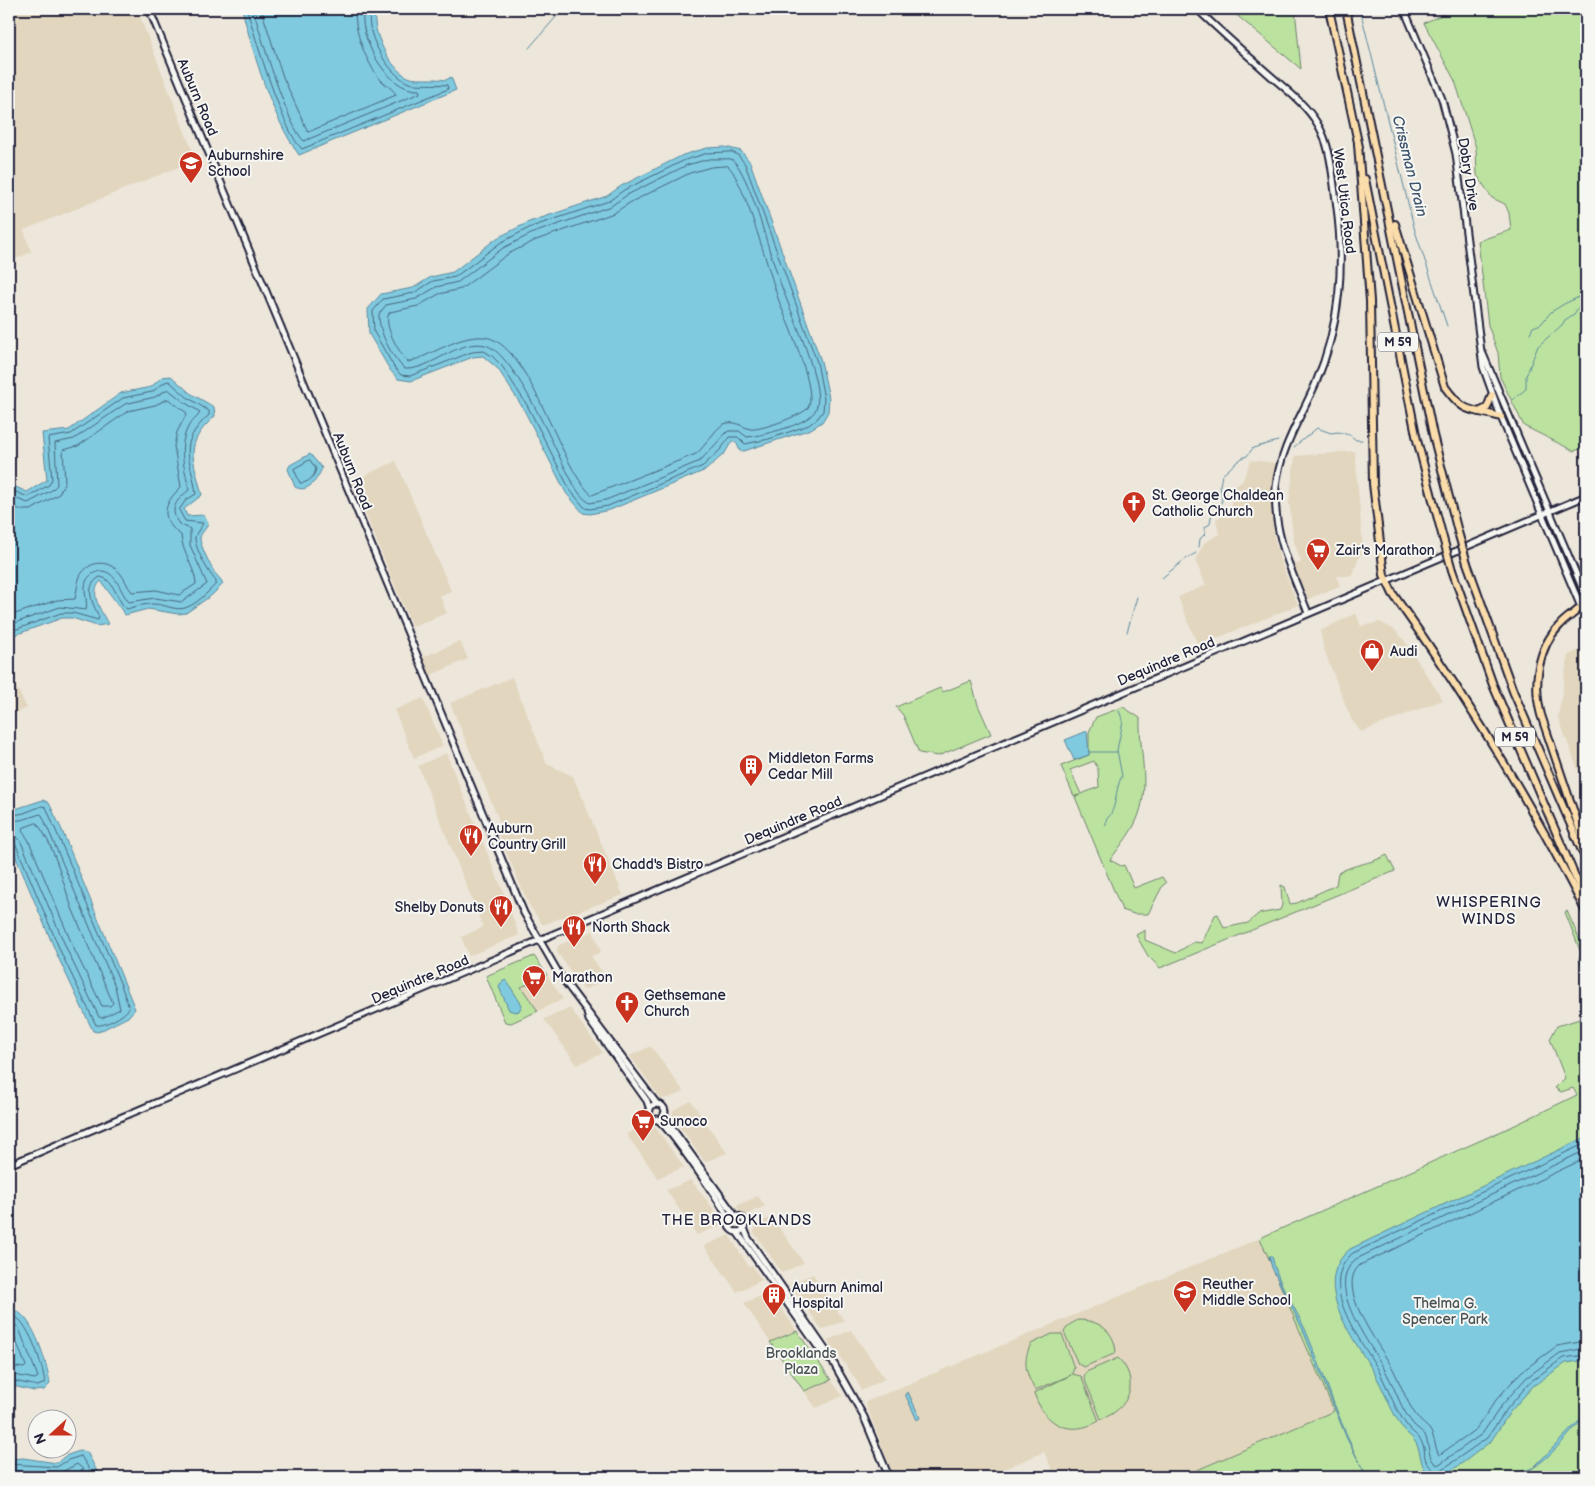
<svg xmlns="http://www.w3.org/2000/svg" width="1595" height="1486" font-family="'Balsamiq Sans',sans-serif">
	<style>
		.built { fill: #e2d6bf }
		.green { fill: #bbe39f; stroke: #6e826d; fill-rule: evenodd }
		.water { fill: #7fcadf; stroke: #5a879d }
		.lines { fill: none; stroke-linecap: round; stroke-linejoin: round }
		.shore { stroke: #47657d; stroke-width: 1 }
		.stream { stroke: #5a879d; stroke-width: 1 }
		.secondary-casing { stroke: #22223b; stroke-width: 9 }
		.highway-casing { stroke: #22223b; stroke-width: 10 }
		.secondary { stroke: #f6f6f2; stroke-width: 5 }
		.highway { stroke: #fbddab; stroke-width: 6 }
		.highway-bridge-casing { stroke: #22223b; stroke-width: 10; stroke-linecap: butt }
		.highway-bridge { stroke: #fbddab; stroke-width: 6 }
		.labels { text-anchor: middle; stroke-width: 4; stroke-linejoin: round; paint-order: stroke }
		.shield { fill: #f6f6f2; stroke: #626272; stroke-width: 1 }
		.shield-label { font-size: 12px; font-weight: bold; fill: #22223b }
		.street-label { font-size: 14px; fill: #22223b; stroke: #f6f6f2 }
		.poi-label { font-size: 14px; fill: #22223b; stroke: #f6f6f2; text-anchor: start }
		.park-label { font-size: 14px; fill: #485254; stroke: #f6f6f2 }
		.water-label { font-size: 15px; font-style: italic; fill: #3e546c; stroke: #f6f6f2 }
		.neighbourhood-label { font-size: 15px; letter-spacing: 1px; fill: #22223b; stroke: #f6f6f2 }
	</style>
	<rect width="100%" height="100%" fill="#ede7db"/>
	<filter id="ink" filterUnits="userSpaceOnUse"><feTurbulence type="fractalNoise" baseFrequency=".02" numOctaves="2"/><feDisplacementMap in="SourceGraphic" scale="10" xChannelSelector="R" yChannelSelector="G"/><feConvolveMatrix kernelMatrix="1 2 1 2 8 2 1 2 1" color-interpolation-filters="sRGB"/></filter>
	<g filter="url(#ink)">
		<g class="built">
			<polygon points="9,9 137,9 196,160 24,230 31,252 9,262"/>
			<polygon points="1355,451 1363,548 1352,576 1336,576 1340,586 1308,599 1293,566 1301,562 1294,542 1289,503 1295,456"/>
			<polygon points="1251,460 1276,463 1272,507 1274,537 1280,560 1298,605 1198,646 1178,597 1206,585 1195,560 1204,543 1219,534 1216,519 1231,511 1232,486 1242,482"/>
			<polygon points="396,461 451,591 440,596 447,613 412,627 352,481"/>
			<polygon points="1356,613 1361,626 1380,622 1395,630 1404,640 1443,700 1361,732 1351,719 1324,650 1320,631"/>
			<polygon points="460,641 468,659 429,676 423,657"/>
			<polygon points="1586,647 1586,792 1558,717 1568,655"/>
			<polygon points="9,672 27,708 9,716"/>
			<polygon points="512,677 547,764 573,776 623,895 545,924 542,924 529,905 498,833 503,830 450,703"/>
			<polygon points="423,698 443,746 414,758 394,710"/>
			<polygon points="446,753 507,901 519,935 469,956 461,937 483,927 418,766"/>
			<polygon points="593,931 601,952 591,956 607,979 584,990 556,951 559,945"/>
			<polygon points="547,975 563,999 538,1011 521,987"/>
			<polygon points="570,1008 603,1053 577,1065 544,1019"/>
			<polygon points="651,1046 684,1092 669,1098 661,1099 630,1056"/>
			<polygon points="691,1101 727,1153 705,1162 672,1116 673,1110"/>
			<polygon points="646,1124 653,1124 684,1167 658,1178 626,1134"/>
			<polygon points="691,1180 715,1211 721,1225 697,1235 666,1190"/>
			<polygon points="758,1196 765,1206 746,1215 741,1213 736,1206"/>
			<polygon points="772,1217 804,1263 782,1273 753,1231 756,1229 754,1225"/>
			<polygon points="729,1235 749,1267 752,1266 762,1280 737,1292 704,1246"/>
			<polygon points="1260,1238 1334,1412 1181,1477 1055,1477 1044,1452 985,1477 894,1477 865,1402"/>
			<polygon points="813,1274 844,1321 822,1330 790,1284"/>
			<polygon points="770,1292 797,1331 770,1342 744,1303"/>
			<polygon points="851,1330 885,1379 861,1391 858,1383 828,1340"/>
			<polygon points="831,1380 843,1396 816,1408 804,1391"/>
		</g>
		<g class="green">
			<polygon points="1232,9 1295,9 1301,69 1233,12"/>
			<polygon points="1454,9 1586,9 1586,447 1574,451 1524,426 1500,377 1498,353 1488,325 1478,241 1511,230 1509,213 1505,204 1492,198 1477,175 1476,148 1455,81 1424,23"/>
			<polygon points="971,681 978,705 991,734 938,756 919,753 903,715 896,707 940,688 943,692"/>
			<path d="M1123 707 1140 718C1139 750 1150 783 1139 814 1134 830 1120 846 1110 860L1121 866 1124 865 1134 888 1162 877 1166 883 1163 885 1148 914H1134L1122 910 1075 797 1080 795 1074 796 1061 766 1089 755V732L1096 717ZM1094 761 1098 769 1099 787 1081 794 1070 770Z"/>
			<path d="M1387 855 1395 871 1160 968 1148 956 1136 935 1145 930V940L1176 953 1194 942 1202 943 1215 915 1218 914 1224 928 1248 923 1258 914 1280 910 1282 905 1281 885 1285 887 1290 904 1297 903 1336 885 1338 873C1356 863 1368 865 1387 855Z"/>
			<polygon points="1567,911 1586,954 1586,979 1579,959 1581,953 1565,912"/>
			<polygon points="534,956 547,975 521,987 538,1011 511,1023 505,1022 486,976"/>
			<polygon points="1586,1017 1586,1477 1181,1477 1334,1411 1260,1238 1513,1126 1577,1095 1573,1088 1561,1092 1555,1088 1565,1078 1550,1039 1557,1026"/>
			<path d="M1078 1320C1099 1320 1115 1331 1116 1353L1084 1367 1078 1364 1064 1332 1069 1325Z"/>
			<polygon points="797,1331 831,1380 804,1391 770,1342"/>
			<path d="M1052 1334H1062L1074 1368 1072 1374 1081 1376 1099 1421C1069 1438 1044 1424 1034 1393L1071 1375 1035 1390C1026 1374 1022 1361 1031 1344Z"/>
			<path d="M1118 1358C1141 1380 1129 1410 1101 1419L1084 1378 1086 1372Z"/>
		</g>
		<g class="water">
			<path d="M242 9H376C369 28 391 73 411 78 417 80 436 78 446 80L451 77 456 90 299 155C271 115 254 56 242 9Z"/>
			<polygon points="725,147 741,151 750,162 821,361 829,398 828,412 822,422 811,429 744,451 740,451 736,442 732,441 725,453 706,470 610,510 590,514 583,513 566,493 523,408 498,369 483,356 473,357 411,381 398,379 390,370 369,334 368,309 381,294 413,288 431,277 453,272 497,238 529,222 607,196 621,186 683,155 707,148"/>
			<path d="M171 376 190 393 214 407 215 416C183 445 193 457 202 495L184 509 187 516 203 515 208 522C208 529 200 532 200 539 200 544 209 563 212 568 214 575 221 577 223 584L212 595 186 613 178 614 148 609 125 615 101 581C88 593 102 612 108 624L97 626 72 618H62L9 637V484L27 492 47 480 42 433 69 430 121 393 151 387 162 377Z"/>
			<path d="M310 454 322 468C318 479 308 494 295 487L288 469 290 465Z"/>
			<polygon points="1087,731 1089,755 1074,760 1065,740"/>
			<polygon points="43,800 49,803 61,828 135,1009 128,1017 98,1032 93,1031 58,957 9,841 9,811"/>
			<polygon points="506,980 522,1005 519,1011 515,1012 509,1010 499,987 502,982"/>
			<path d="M1586 1137V1360L1566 1363 1533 1386 1510 1412 1491 1441 1468 1459 1445 1475 1428 1474C1419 1464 1422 1454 1416 1443 1413 1437 1407 1434 1403 1429 1392 1413 1386 1395 1377 1378 1358 1343 1307 1285 1350 1249Z"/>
			<path d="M1269 1256H1272C1277 1282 1294 1305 1305 1329 1326 1378 1341 1430 1367 1477L1347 1439 1302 1328 1272 1268Z"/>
			<path d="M16 1311C34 1318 48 1366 50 1384L44 1390 34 1391 9 1385V1313Z"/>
			<polygon points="908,1392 920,1418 917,1420 905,1394"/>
			<path d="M1586 1414V1416C1564 1438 1538 1477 1505 1477L1533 1468Z"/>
			<polygon points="79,1451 87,1452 100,1477 9,1477 9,1459 23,1458 57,1463 65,1456"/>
		</g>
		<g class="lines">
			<g class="shore">
				<path d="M247 9C254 35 284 134 302 149L448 89 447 85C438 84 414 85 409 83 388 75 362 30 371 9"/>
				<path d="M253 9C260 33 288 128 304 141L420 93 419 90C387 92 356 34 364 9"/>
				<path d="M261 9 283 77 308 132 396 95C394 89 384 84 380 79 367 64 352 28 356 9"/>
				<polygon points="732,152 738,155 745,164 817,362 824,399 823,411 818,418 809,425 769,439 745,444 738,437 730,437 720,450 703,466 608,506 590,509 585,508 570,490 527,405 502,366 492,356 484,351 472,352 410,376 401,375 394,367 374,332 373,311 383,299 414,293 433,281 455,277 500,243 531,227 609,201 624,190 685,160 708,153"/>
				<path d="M731 159C745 165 764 232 769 249 773 261 777 273 781 285 790 310 826 387 816 409 810 424 770 433 755 436L747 437 739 431H728L700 461 606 500 590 503C577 496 571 478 564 466 551 440 512 351 485 345 457 339 432 370 405 369 392 358 378 331 379 314L386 305 416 299 436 287 458 282 503 248 533 233 611 206 627 195 687 165 709 159Z"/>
				<path d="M728 166C744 179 771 279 780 304 787 321 820 396 807 409 800 416 759 431 750 429 740 426 735 420 724 424 715 428 706 446 696 454L592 495C559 468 530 341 484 337 458 335 433 355 408 362 399 353 381 322 390 312L418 306 439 294 461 289 508 254 536 240 614 213 631 202 690 173 711 167Z"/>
				<path d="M310 460 316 469C314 477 309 483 300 483L294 469Z"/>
				<path d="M9 489 28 497 49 485 52 479 48 438 71 434 123 398 152 392 165 382 169 381 187 397 209 411V415C176 445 191 456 196 494L186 500 179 510 185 521 203 523C201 528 196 532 195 537 194 547 209 574 216 581V584C207 593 197 604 185 608 175 611 164 604 154 604 144 604 136 606 127 609 116 601 115 579 100 577 83 586 93 604 99 617L98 620 73 613H61L9 632"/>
				<path d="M9 496 28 503 52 490 57 485 55 443 74 439 125 404 155 397 168 389 184 402 200 412C198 418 191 421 188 427 177 449 185 468 189 490 177 500 168 508 179 524L190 529V545L207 584 182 602 155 598 129 602C119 591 117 570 99 571 76 579 89 596 86 610L60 607 9 625"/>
				<path d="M9 504 21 510H31L59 494 65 482 63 450 78 446 128 411 155 405 168 399 187 413 177 432 174 446 181 487C163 504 159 519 181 535 182 553 195 567 196 584L179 595 156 590 132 592C127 587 125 578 120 573 108 559 89 560 80 576 77 583 77 592 75 599L57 600 9 616"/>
				<path d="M9 816 24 813 42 806 46 807 121 985 129 1008C125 1016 103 1027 96 1025L62 955 16 845 9 841"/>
				<polyline points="9,822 25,819 40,814 42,815 115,986 120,1009 102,1018 99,1017 68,952 21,842 16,837 9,835"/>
				<path d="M37 823C55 846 62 881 72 908 85 939 99 971 113 1003L110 1006H102L74 949 28 839 22 831 23 828Z"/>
				<path d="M1586 1143 1353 1253C1316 1284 1360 1339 1378 1369 1388 1388 1395 1410 1408 1427 1411 1431 1416 1434 1419 1438 1431 1454 1416 1456 1437 1473L1487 1438 1507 1409 1530 1382 1563 1358 1586 1355"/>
				<path d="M1586 1150 1356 1259C1322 1287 1373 1346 1387 1374 1396 1390 1401 1410 1414 1425 1417 1428 1422 1431 1425 1435 1430 1445 1427 1461 1438 1465L1482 1434 1502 1405 1526 1378 1560 1353 1586 1348"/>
				<path d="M1586 1158 1360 1265C1333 1288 1383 1349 1394 1371 1402 1387 1408 1406 1419 1419 1422 1423 1427 1426 1430 1430 1435 1438 1435 1448 1439 1455L1476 1429 1496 1400 1521 1372 1557 1346 1586 1341"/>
				<path d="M9 1317H16C30 1326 43 1366 45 1383L38 1386 9 1380"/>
				<polyline points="9,1324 18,1326 38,1377 35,1379 9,1374"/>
				<polyline points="9,1331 13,1333 26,1366 24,1368 9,1366"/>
				<polyline points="9,1464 57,1467 68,1460 81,1456 94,1477"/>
				<polyline points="9,1470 58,1474 77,1464 84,1470 87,1477"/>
			</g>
			<g class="stream">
				<polyline points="1360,9 1415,231 1447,326"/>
				<polyline points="529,48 563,9"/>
				<polyline points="1530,333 1533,327 1541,324 1551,312 1564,304 1581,296"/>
				<polyline points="1512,400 1526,389 1526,376 1538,346 1562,325 1565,320 1574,314 1582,302 1582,281 1586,274"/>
				<polyline points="1294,447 1317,428 1331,433 1338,432 1350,435 1356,440 1362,440"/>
				<path d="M1199 547 1200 539 1205 534V527L1210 524 1211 517 1222 501 1220 485 1222 475C1229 470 1239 458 1247 456L1253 448 1278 441"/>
				<polyline points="1162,578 1184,560 1196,553"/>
				<polyline points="1127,632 1137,597"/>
				<polyline points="1090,752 1117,752"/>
				<path d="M1106 825V820C1118 809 1114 790 1122 776L1117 750 1123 721 1119 711"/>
			</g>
			<g class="secondary-casing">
				<g id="secondary">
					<polyline points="149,9 524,913 559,974 657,1104"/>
					<path d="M1197 9C1221 32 1247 55 1272 77 1288 91 1306 105 1317 123 1331 145 1332 174 1336 200 1345 264 1341 324 1315 385 1300 419 1280 449 1276 487 1272 534 1292 571 1308 613"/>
					<polyline points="1404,9 1442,99 1456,154 1483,367 1501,417 1586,619"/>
					<polyline points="1483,354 1586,597"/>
					<polyline points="587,1013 589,1020 647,1101 650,1110"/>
					<circle cx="657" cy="1112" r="8"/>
					<polyline points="664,1114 669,1124 736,1217"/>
					<path d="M657 1119C669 1127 724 1207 730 1222"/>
					<polyline points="9,1165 1586,496"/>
					<circle cx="737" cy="1224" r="8"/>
					<polyline points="744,1228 748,1238 829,1355 864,1417 889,1477"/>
					<polyline points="737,1232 825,1357 830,1360"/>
				</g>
			</g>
			<g class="highway-casing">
				<g id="highway">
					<polyline points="1329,9 1359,147"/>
					<polyline points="1346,9 1433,435 1458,532"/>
					<path d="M1358 144 1370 301 1373 484 1384 575 1393 594C1465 695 1530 801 1586 912"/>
					<polyline points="1365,179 1417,440 1443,538"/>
					<path d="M1395 224 1445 387C1466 416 1471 408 1501 417"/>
					<polyline points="1479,412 1487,408 1492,395"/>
					<polyline points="1467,563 1513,691 1586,860"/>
					<polyline points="1452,570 1493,685 1586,902"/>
					<path d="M1581 607C1574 614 1566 618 1560 625 1537 648 1533 685 1541 715L1586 848"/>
				</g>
			</g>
			<use href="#secondary" class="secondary"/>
			<use href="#highway" class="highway"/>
			<g class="highway-bridge-casing">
				<g id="highway-bridge">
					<polyline points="1458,532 1467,563"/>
					<polyline points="1443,538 1452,570"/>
				</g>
			</g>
			<use href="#highway-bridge" class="highway-bridge"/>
		</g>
	</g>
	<defs>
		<g id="school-pin" transform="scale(1.25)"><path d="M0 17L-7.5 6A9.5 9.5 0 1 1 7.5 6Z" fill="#c8321e" stroke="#f6f6f2"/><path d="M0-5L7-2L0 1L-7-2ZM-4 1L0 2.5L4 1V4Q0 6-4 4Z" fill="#fff"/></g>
		<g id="church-pin" transform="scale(1.25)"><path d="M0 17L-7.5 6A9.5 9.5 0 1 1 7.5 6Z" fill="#c8321e" stroke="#f6f6f2"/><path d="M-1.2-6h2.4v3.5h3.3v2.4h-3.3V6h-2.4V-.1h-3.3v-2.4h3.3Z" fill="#fff"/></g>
		<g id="supermarket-pin" transform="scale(1.25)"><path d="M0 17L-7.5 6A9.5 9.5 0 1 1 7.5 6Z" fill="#c8321e" stroke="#f6f6f2"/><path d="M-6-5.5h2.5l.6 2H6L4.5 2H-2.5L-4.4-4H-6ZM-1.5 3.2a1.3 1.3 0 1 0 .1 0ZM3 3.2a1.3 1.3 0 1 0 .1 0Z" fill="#fff"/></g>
		<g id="shop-pin" transform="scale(1.25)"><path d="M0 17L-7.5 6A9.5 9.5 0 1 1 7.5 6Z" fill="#c8321e" stroke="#f6f6f2"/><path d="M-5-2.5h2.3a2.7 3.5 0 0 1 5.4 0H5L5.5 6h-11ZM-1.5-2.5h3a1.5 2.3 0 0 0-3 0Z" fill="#fff"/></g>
		<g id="building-pin" transform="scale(1.25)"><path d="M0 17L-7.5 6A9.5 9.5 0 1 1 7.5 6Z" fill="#c8321e" stroke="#f6f6f2"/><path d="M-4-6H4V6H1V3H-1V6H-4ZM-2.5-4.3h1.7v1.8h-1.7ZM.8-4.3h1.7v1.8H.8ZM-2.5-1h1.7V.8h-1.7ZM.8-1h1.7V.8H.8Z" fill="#fff"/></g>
		<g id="restaurant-pin" transform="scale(1.25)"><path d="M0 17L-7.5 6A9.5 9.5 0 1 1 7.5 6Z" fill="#c8321e" stroke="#f6f6f2"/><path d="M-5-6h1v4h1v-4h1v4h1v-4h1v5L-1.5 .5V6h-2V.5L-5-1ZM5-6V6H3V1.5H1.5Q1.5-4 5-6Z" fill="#fff"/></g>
	</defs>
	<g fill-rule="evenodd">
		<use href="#school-pin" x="191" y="163"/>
		<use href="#church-pin" x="1134" y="503"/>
		<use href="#supermarket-pin" x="1318" y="550"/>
		<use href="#shop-pin" x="1372" y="651"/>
		<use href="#building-pin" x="751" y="766"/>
		<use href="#restaurant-pin" x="471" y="836"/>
		<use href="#restaurant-pin" x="595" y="864"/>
		<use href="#restaurant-pin" x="501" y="907"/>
		<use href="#restaurant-pin" x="574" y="927"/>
		<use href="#supermarket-pin" x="534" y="977"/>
		<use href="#church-pin" x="627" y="1003"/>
		<use href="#supermarket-pin" x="643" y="1121"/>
		<use href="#school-pin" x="1185" y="1292"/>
		<use href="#building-pin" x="774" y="1295"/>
	</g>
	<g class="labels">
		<g class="shield">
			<rect x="1378" y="332.5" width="40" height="19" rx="4"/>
			<rect x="1495" y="727.5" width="40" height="19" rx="4"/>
		</g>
		<g class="shield-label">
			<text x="1398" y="346">M 59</text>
			<text x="1515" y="741">M 59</text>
		</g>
		<g class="street-label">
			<text transform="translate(198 97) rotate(67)" y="5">Auburn Road</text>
			<text transform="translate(1469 174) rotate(81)" y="5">Dobry Drive</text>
			<text transform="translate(1345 201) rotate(83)" y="5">West Utica Road</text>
			<text transform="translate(353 471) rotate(68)" y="5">Auburn Road</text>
			<text transform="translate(1166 661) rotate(-23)" y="5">Dequindre Road</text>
			<text transform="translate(793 820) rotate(-23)" y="5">Dequindre Road</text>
			<text transform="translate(420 979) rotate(-23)" y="5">Dequindre Road</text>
		</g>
		<g class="poi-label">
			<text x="208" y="160">Auburnshire<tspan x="208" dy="16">School</tspan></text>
			<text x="1152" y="500">St. George Chaldean<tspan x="1152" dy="16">Catholic Church</tspan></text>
			<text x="1336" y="555">Zair's Marathon</text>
			<text x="1390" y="656">Audi</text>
			<text x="768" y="763">Middleton Farms<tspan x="768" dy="16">Cedar Mill</tspan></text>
			<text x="488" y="833">Auburn<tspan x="488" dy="16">Country Grill</tspan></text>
			<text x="612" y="869">Chadd's Bistro</text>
			<text x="484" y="912" text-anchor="end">Shelby Donuts</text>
			<text x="592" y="932">North Shack</text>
			<text x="552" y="982">Marathon</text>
			<text x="644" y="1000">Gethsemane<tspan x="644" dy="16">Church</tspan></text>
			<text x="660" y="1126">Sunoco</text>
			<text x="1202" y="1289">Reuther<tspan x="1202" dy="16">Middle School</tspan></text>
			<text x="792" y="1292">Auburn Animal<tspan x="792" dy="16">Hospital</tspan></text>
		</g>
		<g class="park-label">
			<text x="1445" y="1308">Thelma G.<tspan x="1445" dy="16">Spencer Park</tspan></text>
			<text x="801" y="1358">Brooklands<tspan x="801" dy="16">Plaza</tspan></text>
		</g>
		<g class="water-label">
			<text transform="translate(1410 166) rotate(76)" y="5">Crissman Drain</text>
		</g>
		<g class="neighbourhood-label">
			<text x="1489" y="907">WHISPERING<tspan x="1489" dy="17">WINDS</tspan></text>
			<text x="737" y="1225">THE BROOKLANDS</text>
		</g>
	</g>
	<rect width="1595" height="1486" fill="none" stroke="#f6f6f2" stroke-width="30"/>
	<rect x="15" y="15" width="1565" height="1456" fill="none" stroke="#22223b" stroke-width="2" filter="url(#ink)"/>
	<g transform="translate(52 1434) rotate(249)"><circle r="24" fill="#f6f6f2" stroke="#a1a1a9"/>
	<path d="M0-4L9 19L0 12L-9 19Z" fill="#c8321e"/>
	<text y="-8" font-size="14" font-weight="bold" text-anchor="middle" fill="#22223b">N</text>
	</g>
</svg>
